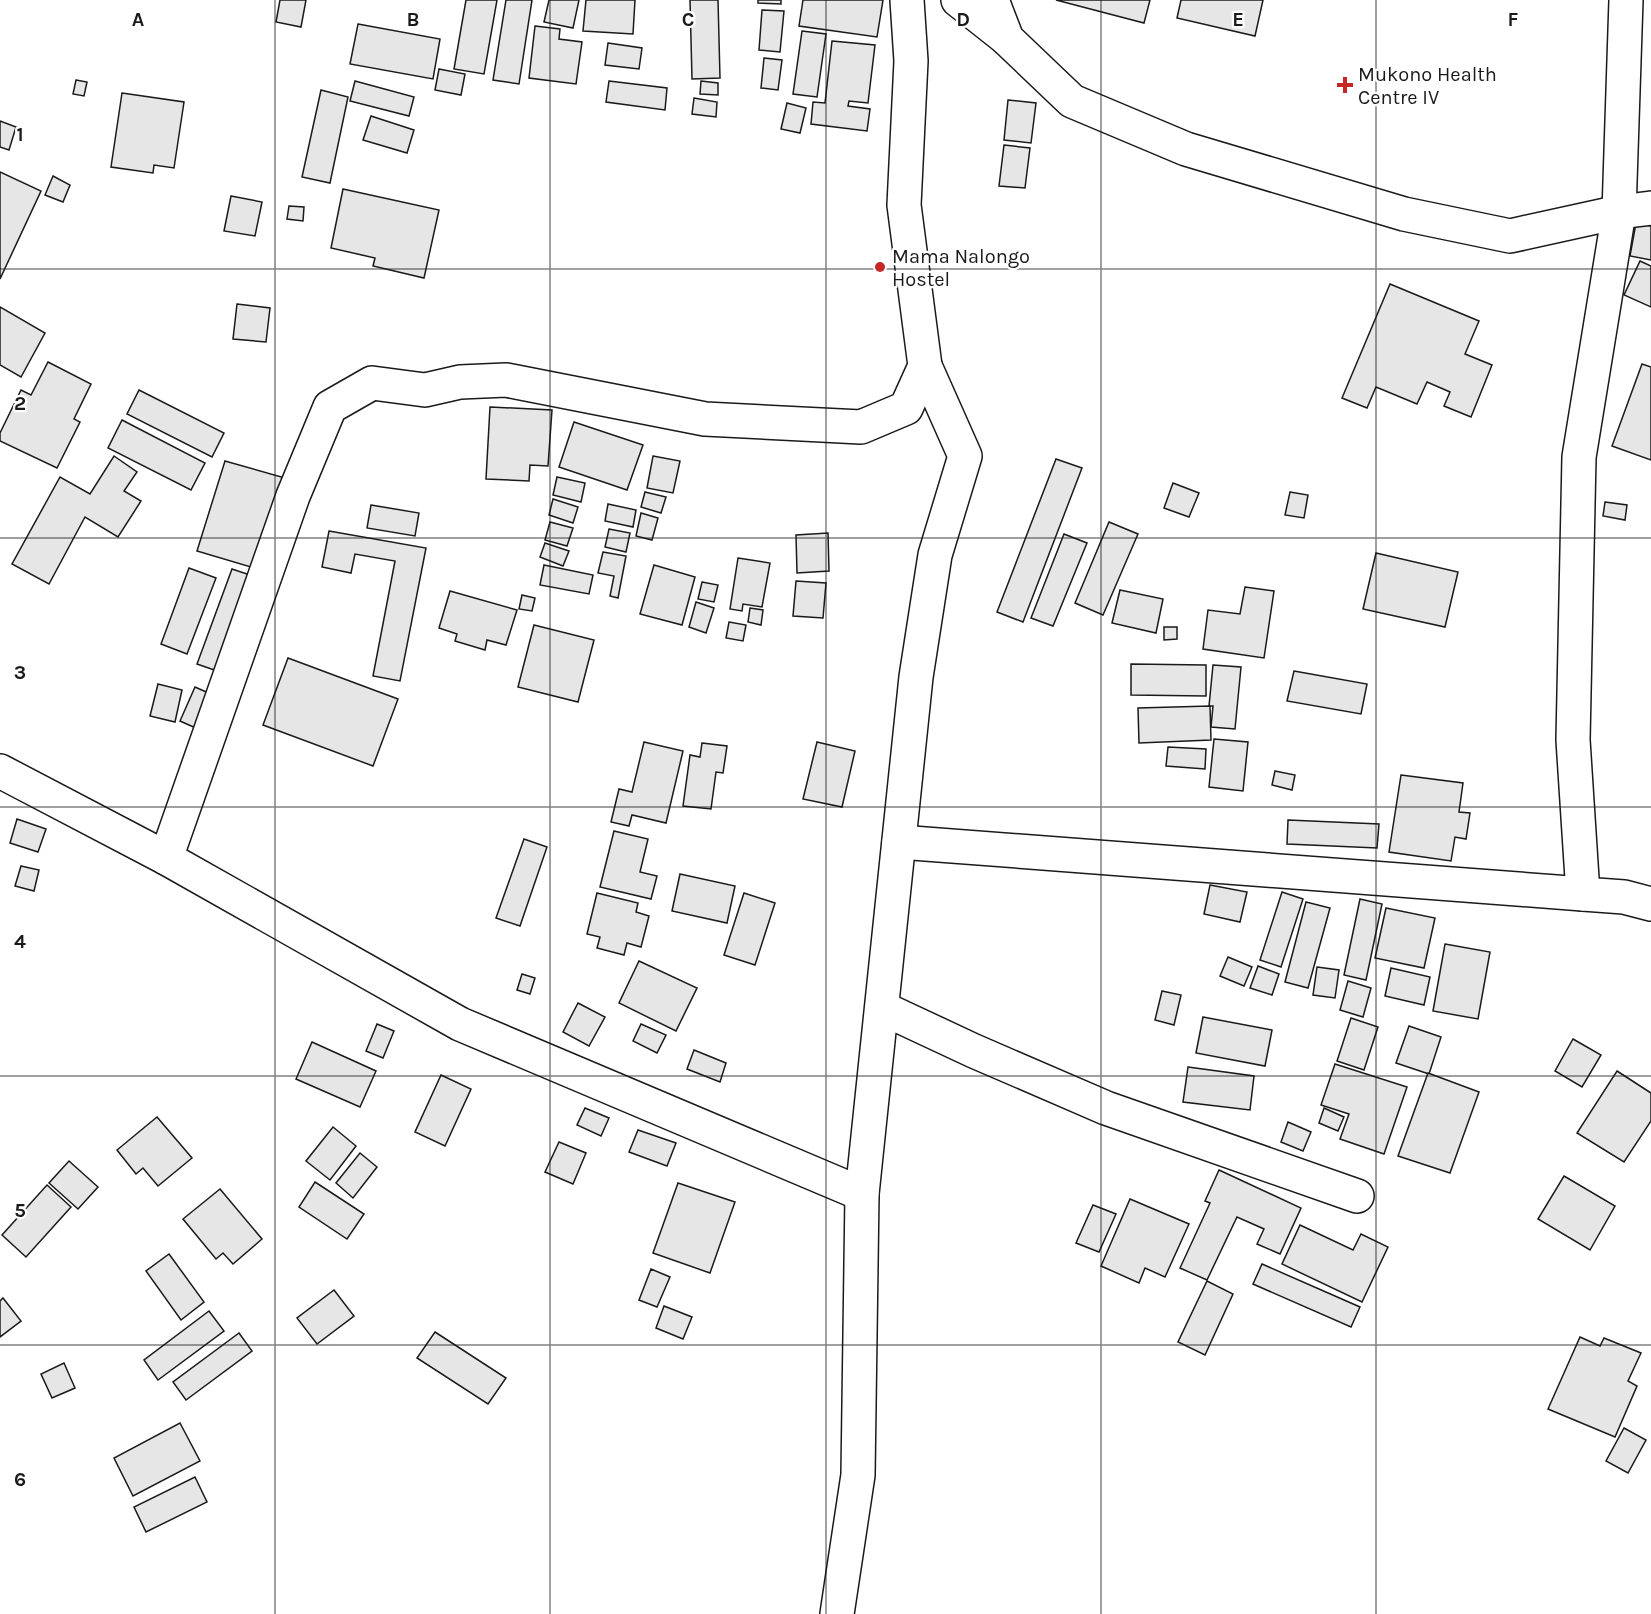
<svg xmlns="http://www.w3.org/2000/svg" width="1651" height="1614" font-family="Karla,sans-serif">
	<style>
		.building { fill: #e6e6e6; stroke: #1a1a1a; stroke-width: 1.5 }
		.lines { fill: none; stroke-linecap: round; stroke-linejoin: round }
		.minor-casing { stroke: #1a1a1a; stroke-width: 36 }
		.minor { stroke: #fff; stroke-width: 33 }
		.grid { fill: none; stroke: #1a1a1a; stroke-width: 1.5; stroke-opacity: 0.55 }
		.poi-dot { fill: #c62828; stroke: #fff; stroke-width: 2 }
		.labels { text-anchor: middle; stroke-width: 4.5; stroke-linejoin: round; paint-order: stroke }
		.poi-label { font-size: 20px; fill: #1a1a1a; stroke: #fff; text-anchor: start }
		.grid-label { font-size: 20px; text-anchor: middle; font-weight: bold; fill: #1a1a1a; stroke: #fff; stroke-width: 4.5; stroke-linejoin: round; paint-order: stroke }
	</style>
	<rect width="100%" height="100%" fill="#fff"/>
	<g class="building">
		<polygon points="280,0 306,0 301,27 276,22"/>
		<polygon points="466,0 497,0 484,74 454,69"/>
		<polygon points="506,0 532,0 519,84 493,80"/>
		<polygon points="549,0 579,0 573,28 544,22"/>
		<polygon points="586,0 635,0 633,34 583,31"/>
		<polygon points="690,0 718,0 720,78 692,79"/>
		<polygon points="758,0 781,0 781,4 758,3"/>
		<polygon points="803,0 883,0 877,37 799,26"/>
		<polygon points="1056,0 1150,0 1144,23"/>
		<polygon points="1181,0 1263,0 1255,36 1177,18"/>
		<polygon points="762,10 784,11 780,52 759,50"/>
		<polygon points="358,24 440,39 433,79 350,64"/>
		<polygon points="535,26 560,29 559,39 582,42 576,84 529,78"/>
		<polygon points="802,31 826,34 817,97 793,94"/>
		<polygon points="832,41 875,45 868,103 849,101 848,106 870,109 867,131 811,124 813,102 825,103"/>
		<polygon points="608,43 642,48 639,69 605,65"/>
		<polygon points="764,58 782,60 778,90 761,88"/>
		<polygon points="439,69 465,74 461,95 435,90"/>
		<polygon points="76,80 87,82 84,96 73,94"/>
		<polygon points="355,81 414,97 409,116 350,101"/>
		<polygon points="609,81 667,88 665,110 606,102"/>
		<polygon points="701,81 718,83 718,95 700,94"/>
		<polygon points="321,90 348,97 330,183 302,177"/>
		<polygon points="122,93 184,102 174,168 154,165 153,173 111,167"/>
		<polygon points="694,98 717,102 716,117 692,114"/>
		<polygon points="1008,100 1036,103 1031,143 1004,140"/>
		<polygon points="787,103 806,108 800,133 781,129"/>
		<polygon points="371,116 414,130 407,153 363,140"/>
		<polygon points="0,121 16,127 9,150 0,147"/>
		<polygon points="1004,145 1030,148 1025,188 999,186"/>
		<polygon points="0,172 41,191 0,279"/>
		<polygon points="53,176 70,185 63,202 45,195"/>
		<polygon points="343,189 439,210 424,278 373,266 375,258 331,248"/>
		<polygon points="231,196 262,202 255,236 224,231"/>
		<polygon points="289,206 304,207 303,221 287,219"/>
		<polygon points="1636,223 1651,226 1651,260 1630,256"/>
		<polygon points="1640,261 1651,266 1651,307 1624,295"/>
		<polygon points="1390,284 1479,321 1465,354 1492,365 1471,417 1444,406 1450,392 1427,382 1417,404 1376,387 1367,408 1342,398"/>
		<polygon points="237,304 270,308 266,342 233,339"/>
		<polygon points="0,307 45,333 21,377 0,365"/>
		<polygon points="48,362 91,384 74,419 80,422 57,468 0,441 0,433 21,390 31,395"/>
		<polygon points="1642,364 1651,367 1651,460 1612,446"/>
		<polygon points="139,390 224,433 212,457 127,414"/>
		<polygon points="490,407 552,410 548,466 530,465 529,481 486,479"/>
		<polygon points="122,420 205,463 191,490 108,448"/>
		<polygon points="574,422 643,445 627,490 559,467"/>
		<polygon points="114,456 137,472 124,491 141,501 118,537 85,517 49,584 12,564 60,477 90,494"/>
		<polygon points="653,456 680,461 673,493 647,488"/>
		<polygon points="1056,459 1082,468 1023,622 997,612"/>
		<polygon points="225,461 285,478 258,569 197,551"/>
		<polygon points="557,477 585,483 581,502 553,495"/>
		<polygon points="1173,483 1199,493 1189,517 1164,508"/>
		<polygon points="645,492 666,497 661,513 641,507"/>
		<polygon points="1290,492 1308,495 1304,518 1285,515"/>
		<polygon points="553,499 578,507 573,523 549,515"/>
		<polygon points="1605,502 1627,505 1625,520 1603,516"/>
		<polygon points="608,504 636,510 633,527 605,521"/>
		<polygon points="371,505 419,513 415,536 367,528"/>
		<polygon points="641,513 658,518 652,540 636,536"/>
		<polygon points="550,522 573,528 567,546 545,540"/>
		<polygon points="1109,522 1138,534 1103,615 1075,603"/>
		<polygon points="609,529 630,533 626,552 605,547"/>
		<polygon points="329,531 426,548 400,681 373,676 395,561 355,554 351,573 322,567"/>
		<polygon points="828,533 829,571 797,573 796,535"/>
		<polygon points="1064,534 1087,543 1053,626 1031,618"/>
		<polygon points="545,543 569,551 563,566 540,557"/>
		<polygon points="603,552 626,556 618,598 610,596 614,576 598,573"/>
		<polygon points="1376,553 1458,572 1445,627 1363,609"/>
		<polygon points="738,558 770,563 762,607 743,604 742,611 730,609"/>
		<polygon points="544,565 593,575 589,594 540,585"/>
		<polygon points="654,565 695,577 682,625 640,614"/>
		<polygon points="189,568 216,578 187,654 161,644"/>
		<polygon points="232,569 256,577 220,672 197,664"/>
		<polygon points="796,581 826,583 823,618 793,616"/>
		<polygon points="702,582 718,585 714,602 698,599"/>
		<polygon points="1245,587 1274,591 1264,658 1203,649 1208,610 1240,614"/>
		<polygon points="1120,590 1163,599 1156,633 1112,623"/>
		<polygon points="450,591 517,610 506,645 487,640 485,650 455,641 457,634 439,628"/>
		<polygon points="522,595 535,598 532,611 519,609"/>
		<polygon points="696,602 714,608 706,633 689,627"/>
		<polygon points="750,608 763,610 761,625 748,622"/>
		<polygon points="729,622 746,625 743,641 726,638"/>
		<polygon points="534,625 594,640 578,702 518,687"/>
		<polygon points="1164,627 1177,627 1177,639 1164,640"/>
		<polygon points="288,658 398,699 373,766 263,725"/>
		<polygon points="1131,664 1206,665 1206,696 1131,695"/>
		<polygon points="1213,665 1241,667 1235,729 1211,727 1213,706 1209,706"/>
		<polygon points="1294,671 1367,684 1361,714 1287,701"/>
		<polygon points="158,684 182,690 175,722 150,716"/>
		<polygon points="195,687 213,695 198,729 180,721"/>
		<polygon points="1210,706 1211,740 1139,743 1138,708"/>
		<polygon points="1214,739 1248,742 1243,791 1209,787"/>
		<polygon points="644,742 683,751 666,823 632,815 629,826 611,822 619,789 632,792"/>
		<polygon points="817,742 855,751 842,807 803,799"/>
		<polygon points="702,743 727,746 723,773 716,772 711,809 683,806 690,755 700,757"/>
		<polygon points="1168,747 1206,749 1205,769 1166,766"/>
		<polygon points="1275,771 1295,775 1292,790 1272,785"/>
		<polygon points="1401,775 1463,783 1459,812 1470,813 1466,839 1455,837 1451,861 1389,852"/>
		<polygon points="17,819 46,829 38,852 10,843"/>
		<polygon points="1288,820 1379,824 1377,848 1287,844"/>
		<polygon points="614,831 648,839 640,872 657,876 651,899 600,887"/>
		<polygon points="524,839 547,847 520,926 496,918"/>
		<polygon points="21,866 39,870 34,891 15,886"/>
		<polygon points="680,874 735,886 727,923 672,911"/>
		<polygon points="1210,885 1247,892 1240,922 1204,914"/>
		<polygon points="1282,892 1303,899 1281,967 1260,960"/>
		<polygon points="597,893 638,903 636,912 649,916 641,947 627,943 624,955 597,948 600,937 587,934"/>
		<polygon points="744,893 775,903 755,965 724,955"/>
		<polygon points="1360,899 1382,904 1366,980 1344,975"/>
		<polygon points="1306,902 1330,908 1308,988 1285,982"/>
		<polygon points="1386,908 1435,918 1424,968 1375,958"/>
		<polygon points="1445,944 1490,952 1478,1019 1433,1011"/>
		<polygon points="1228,957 1252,967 1244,986 1220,976"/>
		<polygon points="639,961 697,988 676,1031 619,1003"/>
		<polygon points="1258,966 1279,974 1272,995 1250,988"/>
		<polygon points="1317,967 1339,970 1335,998 1313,995"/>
		<polygon points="1391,968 1430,977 1424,1005 1385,996"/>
		<polygon points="522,974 535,978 530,994 517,990"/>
		<polygon points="1348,981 1371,988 1363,1017 1340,1010"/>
		<polygon points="1162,991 1181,995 1174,1025 1155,1020"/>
		<polygon points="578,1003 605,1017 589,1046 563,1032"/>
		<polygon points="1203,1017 1272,1030 1265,1066 1196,1053"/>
		<polygon points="1351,1018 1378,1027 1364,1070 1337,1061"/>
		<polygon points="377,1024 394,1031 383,1058 366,1051"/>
		<polygon points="641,1024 666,1035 657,1053 633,1041"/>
		<polygon points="1409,1026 1441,1037 1429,1074 1396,1063"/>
		<polygon points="1573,1039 1601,1055 1582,1087 1555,1071"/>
		<polygon points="312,1042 376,1071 360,1107 296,1079"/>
		<polygon points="694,1050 726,1063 720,1082 687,1069"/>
		<polygon points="1335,1064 1407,1087 1384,1154 1340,1139 1349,1114 1321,1105"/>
		<polygon points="1188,1067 1254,1076 1250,1110 1183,1102"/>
		<polygon points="1617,1071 1651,1093 1651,1121 1624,1162 1577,1133"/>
		<polygon points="1428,1073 1479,1092 1450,1173 1398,1156"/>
		<polygon points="441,1075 471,1089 445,1146 415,1132"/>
		<polygon points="585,1108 609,1118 601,1136 577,1125"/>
		<polygon points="1324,1108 1344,1117 1338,1131 1319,1123"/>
		<polygon points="157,1117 192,1158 158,1186 143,1168 136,1174 117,1150"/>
		<polygon points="1288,1122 1311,1132 1303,1151 1281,1142"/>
		<polygon points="333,1127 356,1146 330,1180 306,1161"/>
		<polygon points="638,1130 676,1143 667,1166 629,1152"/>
		<polygon points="559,1142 586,1153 573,1184 545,1172"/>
		<polygon points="360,1153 377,1167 353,1198 336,1183"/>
		<polygon points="69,1161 98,1187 78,1209 49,1183"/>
		<polygon points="1219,1170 1301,1208 1280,1254 1257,1244 1264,1229 1237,1217 1207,1280 1180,1268 1210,1203 1205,1201"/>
		<polygon points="1564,1176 1615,1206 1590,1250 1538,1219"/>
		<polygon points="315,1182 364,1214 347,1239 299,1207"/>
		<polygon points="678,1183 735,1202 710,1273 653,1253"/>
		<polygon points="47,1185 71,1207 26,1257 2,1235"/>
		<polygon points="220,1189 262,1239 233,1264 223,1253 216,1259 183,1219"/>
		<polygon points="1130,1199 1189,1224 1165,1277 1145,1268 1139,1283 1101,1266"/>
		<polygon points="1093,1205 1116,1214 1099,1252 1076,1243"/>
		<polygon points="1300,1225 1353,1250 1361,1234 1388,1247 1362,1302 1282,1264"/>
		<polygon points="169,1254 204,1302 181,1320 146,1271"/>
		<polygon points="1262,1264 1360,1307 1351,1327 1253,1284"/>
		<polygon points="651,1269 670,1277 657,1307 639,1300"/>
		<polygon points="1207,1281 1233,1294 1205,1355 1178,1342"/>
		<polygon points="334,1290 354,1316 317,1344 297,1318"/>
		<polygon points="3,1298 21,1321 0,1337 0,1301"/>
		<polygon points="664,1306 692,1317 683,1339 656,1328"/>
		<polygon points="209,1311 224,1331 158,1380 144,1360"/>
		<polygon points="435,1332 506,1378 488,1404 417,1358"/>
		<polygon points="239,1333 252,1351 186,1400 173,1382"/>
		<polygon points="1580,1337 1600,1346 1604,1338 1641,1353 1628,1381 1637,1386 1615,1437 1548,1409"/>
		<polygon points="64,1363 75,1388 52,1398 41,1374"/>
		<polygon points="180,1423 200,1461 133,1496 114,1458"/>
		<polygon points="1624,1428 1646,1440 1628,1473 1606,1461"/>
		<polygon points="195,1477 207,1502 146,1532 134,1507"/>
	</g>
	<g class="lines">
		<g class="minor-casing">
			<g id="minor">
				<polyline points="958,0 1006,38"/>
				<polyline points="992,0 1007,39 1072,101 1186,149 1404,214 1510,236 1619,212 1651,208"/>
				<polyline points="1626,0 1619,212 1579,457 1573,740 1583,894 1624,897 1651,904"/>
				<polyline points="0,771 166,858 460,1024 862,1194"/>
				<polyline points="899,842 1583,894"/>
				<polyline points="166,858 293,496 330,407 372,383 425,390 460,382 506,380 705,419 861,427 906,408 925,366 904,205 911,61 907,0"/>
				<polyline points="882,1008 974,1051 1106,1108 1357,1196"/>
				<polyline points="837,1614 858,1475 862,1194 916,677 935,555 965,456 925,366"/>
			</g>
		</g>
		<use href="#minor" class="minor"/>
	</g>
	<path class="grid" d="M275 0V1614M550 0V1614M826 0V1614M1101 0V1614M1376 0V1614M0 269H1651M0 538H1651M0 807H1651M0 1076H1651M0 1345H1651"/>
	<g class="poi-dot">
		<path d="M1342 76h6v6h6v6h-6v6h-6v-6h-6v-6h6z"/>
		<circle cx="880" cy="267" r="6"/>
	</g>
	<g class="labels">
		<g class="poi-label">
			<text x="1358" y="81">Mukono Health<tspan x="1358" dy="23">Centre IV</tspan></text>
			<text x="892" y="263">Mama Nalongo<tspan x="892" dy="23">Hostel</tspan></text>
		</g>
	</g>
	<g class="grid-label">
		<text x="138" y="26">A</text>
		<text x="413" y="26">B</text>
		<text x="688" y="26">C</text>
		<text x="963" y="26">D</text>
		<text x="1238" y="26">E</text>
		<text x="1513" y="26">F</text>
		<text x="20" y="141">1</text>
		<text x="20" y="410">2</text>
		<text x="20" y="679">3</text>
		<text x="20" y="948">4</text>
		<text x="20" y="1217">5</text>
		<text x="20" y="1486">6</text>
	</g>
</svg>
